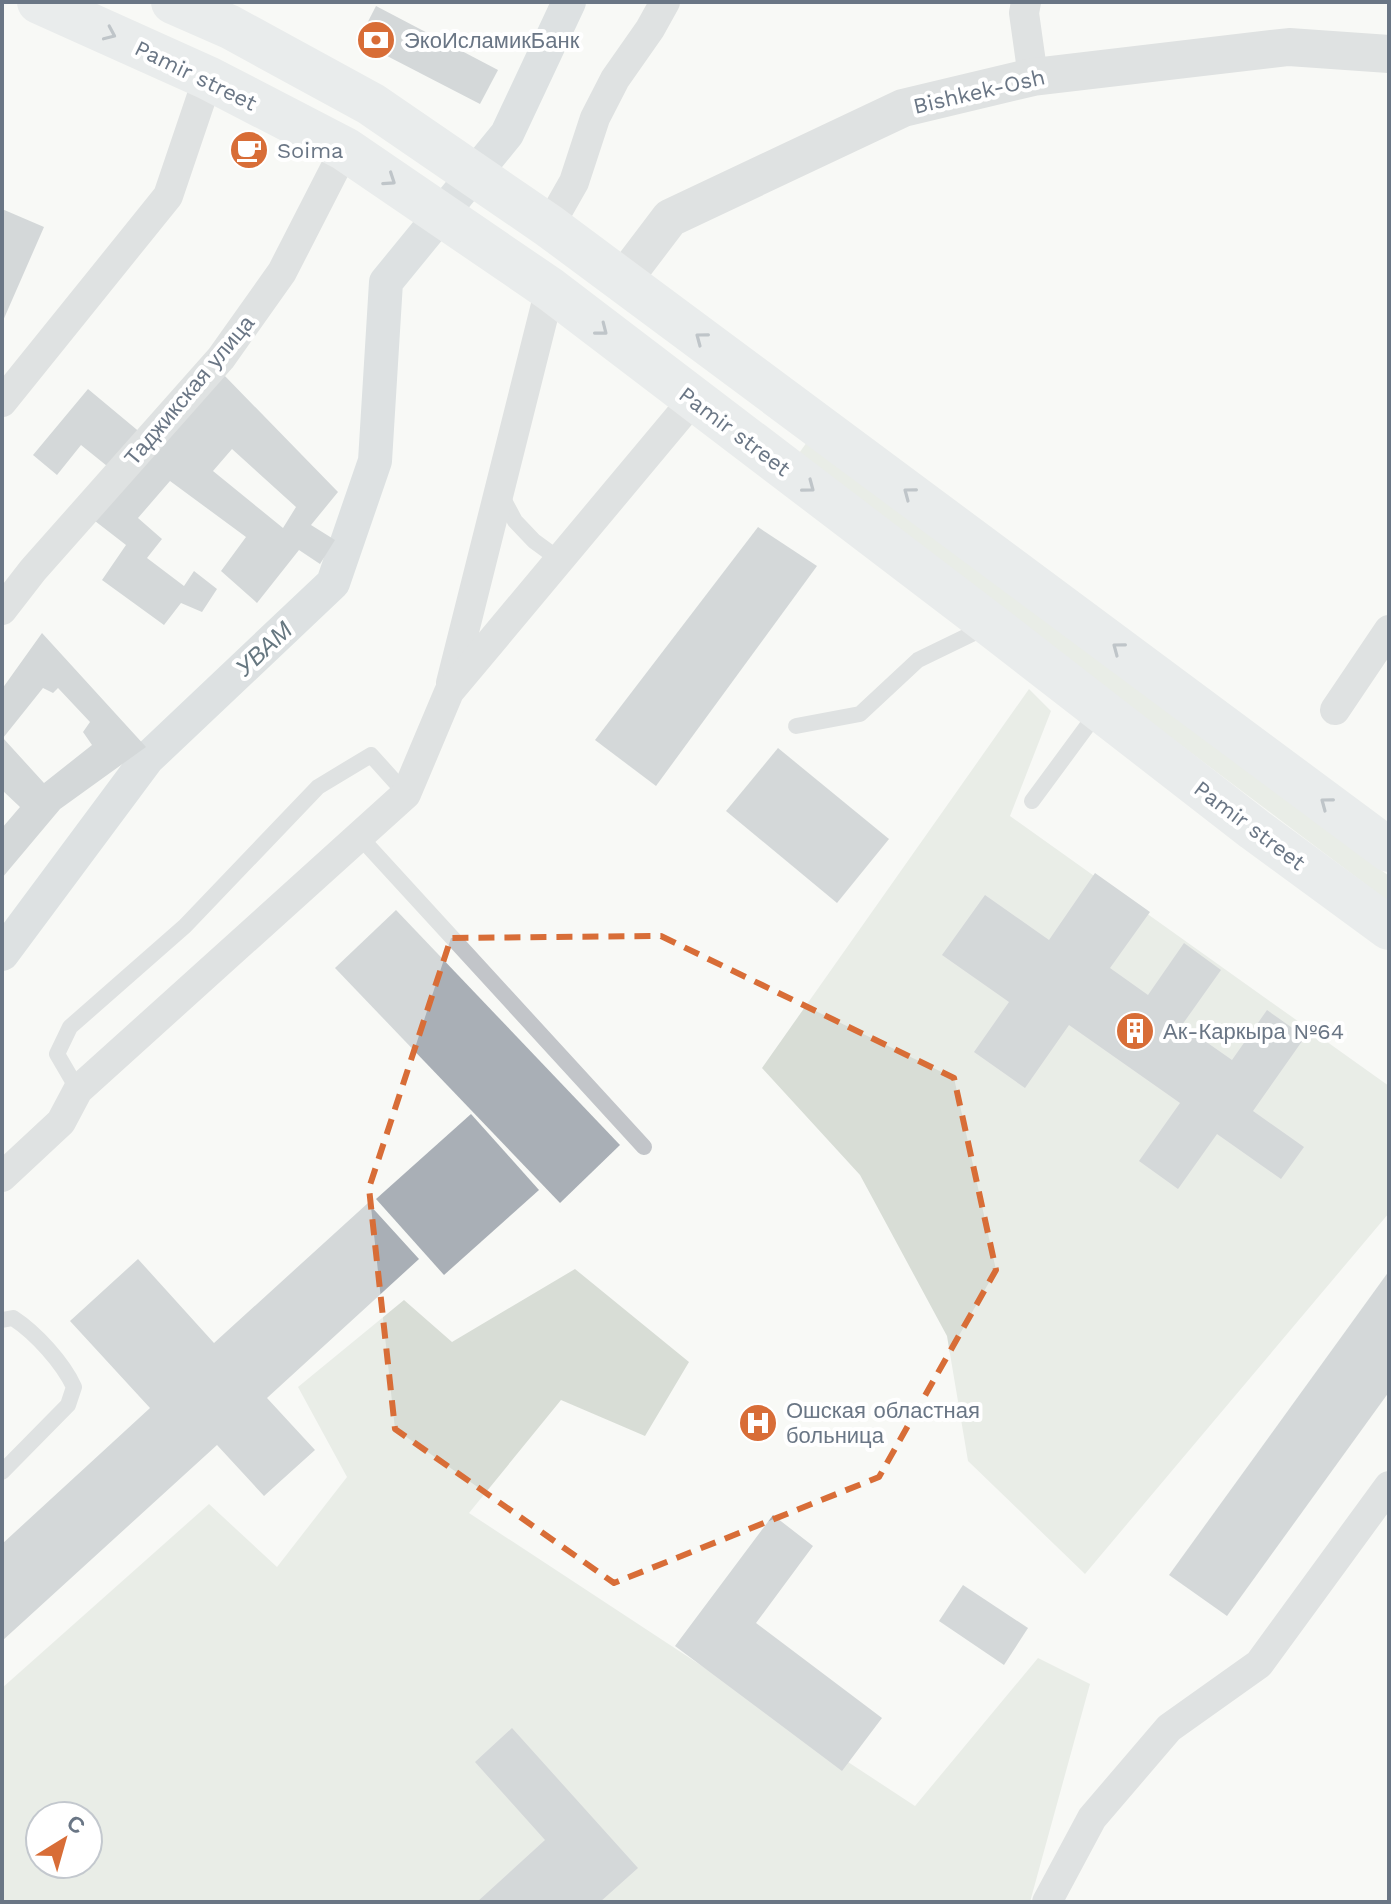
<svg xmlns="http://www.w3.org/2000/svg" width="1391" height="1904" font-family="'Work Sans',sans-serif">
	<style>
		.green { fill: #d8ddd6; fill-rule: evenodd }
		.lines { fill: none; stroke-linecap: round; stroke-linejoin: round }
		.canal { stroke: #bcc4ca; stroke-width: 34 }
		.building { fill: #a9afb6; fill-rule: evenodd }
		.service { stroke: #c2c5c9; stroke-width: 16 }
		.minor { stroke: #c2c5c9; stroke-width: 30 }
		.tertiary { stroke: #c2c5c9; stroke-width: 38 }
		.primary { stroke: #d8dbdf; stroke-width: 44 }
		.oneway { stroke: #7a8592 }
		.marked { fill: none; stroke: #d86d37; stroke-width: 6; stroke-dasharray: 16 10; stroke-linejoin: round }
		.labels { text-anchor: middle; stroke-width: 8; stroke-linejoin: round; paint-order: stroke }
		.poi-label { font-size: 22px; fill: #6a7685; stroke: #fff; text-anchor: start }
		.street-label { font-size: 22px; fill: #6a7685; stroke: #fff }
		.water-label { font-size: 24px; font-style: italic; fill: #667780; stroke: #fff }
	</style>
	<rect width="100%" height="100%" fill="#f8f9f6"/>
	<g class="green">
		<polygon points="807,442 1389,876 1389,902 797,456"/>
		<polygon points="1029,689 1051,711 1010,816 1389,1086 1389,1213 1085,1574 968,1461 947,1336 860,1175 762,1068"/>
		<path d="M575 1269 689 1362 645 1436 561 1400 469 1513 915 1806 1038 1658 1090 1684 1030 1902H2V1688L209 1504 277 1567 347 1477 298 1387 404 1300 452 1342ZM40 1816H88V1864H40Z"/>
	</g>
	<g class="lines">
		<polyline class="canal" points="2,954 147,759 333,583 375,461 386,282 507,134 569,2"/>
	</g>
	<g class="building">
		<polygon points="376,6 498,70 480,104 358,41"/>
		<polygon points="2,209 44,227 2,323"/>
		<path d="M222 373 338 492 311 525 335 540 320 564 299 550 257 603 221 571 246 537 170 481 138 518 162 539 147 558 184 586 194 571 217 589 202 612 181 603 164 625 102 580 126 545 95 521ZM232 449 296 507 283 528 213 471Z"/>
		<polygon points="88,389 142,434 112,470 81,445 57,475 33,455"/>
		<polygon points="758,527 817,566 656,786 595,740"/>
		<path d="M42 633 146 747 60 809 2 878V828L20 807 2 790V689ZM43 688 53 693 58 688 90 722 83 732 92 745 44 783 3 738Z"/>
		<polygon points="778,748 889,839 837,903 726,811"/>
		<polygon points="1095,873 1150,912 1110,968 1148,995 1184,943 1221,970 1182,1025 1232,1060 1267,1010 1305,1037 1253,1111 1304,1147 1281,1179 1217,1134 1178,1189 1139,1161 1180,1103 1069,1025 1025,1088 974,1052 1009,1002 942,955 985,895 1049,940"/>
		<polygon points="396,910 620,1145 560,1203 335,968"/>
		<polygon points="471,1114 539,1190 444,1275 376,1199"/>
		<polygon points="368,1203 419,1259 267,1398 315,1450 264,1496 217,1445 2,1641 2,1544 150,1408 70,1321 138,1259 214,1343"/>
		<polygon points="1389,1271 1389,1392 1227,1616 1169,1575"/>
		<polygon points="773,1515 813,1546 756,1623 882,1718 842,1771 675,1646"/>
		<polygon points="963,1585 1028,1628 1004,1665 939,1621"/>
		<polygon points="512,1728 638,1868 600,1902 477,1902 545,1840 475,1762"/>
	</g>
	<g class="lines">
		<g class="service">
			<polyline points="500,493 515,521 534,541 560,560"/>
			<polyline points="796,726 860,714 918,660 986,627"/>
			<polyline points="1032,801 1099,710"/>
			<polyline points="359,836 644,1147"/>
			<polyline points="78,1090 57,1054 70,1027 185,926 318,787 371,755 406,794"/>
			<path d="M2 1320 13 1318C36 1333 63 1363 74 1387L68 1405 2 1472"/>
		</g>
		<g class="minor">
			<polyline points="1026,2 1024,13 1033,77"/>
			<polyline points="549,226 574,182 595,118 615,79 650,29 665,2"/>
			<polyline points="2,402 168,196 208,78"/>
			<polyline points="2,610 33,570 221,358 282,272 345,149"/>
			<polyline points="451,683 550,289"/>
			<polyline points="1335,710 1389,630"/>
			<polyline points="2,1177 61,1122 78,1090 406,794 449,692 693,400"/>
			<polyline points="1047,1902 1092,1818 1169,1728 1259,1664 1389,1486"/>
		</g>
		<polyline class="tertiary" points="623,280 670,218 903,108 1033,77 1289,47 1389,54"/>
		<g class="primary">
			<polyline points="39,2 208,78 345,149 550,289 991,625 1254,829 1389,928"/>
			<polyline points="173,2 230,27 371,104 549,226 1389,850"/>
		</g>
	</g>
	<defs><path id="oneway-chevron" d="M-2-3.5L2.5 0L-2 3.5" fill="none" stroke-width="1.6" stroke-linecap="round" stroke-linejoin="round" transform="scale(2)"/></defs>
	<g class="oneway">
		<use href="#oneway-chevron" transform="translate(110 34) rotate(24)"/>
		<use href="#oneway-chevron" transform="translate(390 180) rotate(34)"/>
		<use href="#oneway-chevron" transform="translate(602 330) rotate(38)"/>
		<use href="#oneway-chevron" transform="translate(701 338) rotate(-143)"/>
		<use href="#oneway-chevron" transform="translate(809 487) rotate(37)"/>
		<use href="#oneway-chevron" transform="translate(909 493) rotate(-143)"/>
		<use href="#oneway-chevron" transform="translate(1118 648) rotate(-143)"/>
		<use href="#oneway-chevron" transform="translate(1326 803) rotate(-143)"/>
	</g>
	<path d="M0 0H1391V1904H0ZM661 936 954 1078 996 1270 879 1477 614 1583 395 1429 369 1188 451 938Z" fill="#f8f9f6" fill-opacity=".55" fill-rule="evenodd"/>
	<path class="marked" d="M661 936 954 1078 996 1270 879 1477 614 1583 395 1429 369 1188 451 938Z"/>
	<defs>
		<g id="bank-disc" transform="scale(2)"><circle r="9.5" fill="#d86d37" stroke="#fff"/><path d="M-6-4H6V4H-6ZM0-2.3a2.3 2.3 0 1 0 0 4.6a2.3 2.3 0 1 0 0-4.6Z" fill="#fff"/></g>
		<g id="cafe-disc" transform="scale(2)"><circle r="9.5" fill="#d86d37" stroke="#fff"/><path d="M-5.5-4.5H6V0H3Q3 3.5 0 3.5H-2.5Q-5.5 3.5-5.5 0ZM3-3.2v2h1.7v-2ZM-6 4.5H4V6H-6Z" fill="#fff"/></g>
		<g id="building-disc" transform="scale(2)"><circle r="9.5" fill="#d86d37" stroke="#fff"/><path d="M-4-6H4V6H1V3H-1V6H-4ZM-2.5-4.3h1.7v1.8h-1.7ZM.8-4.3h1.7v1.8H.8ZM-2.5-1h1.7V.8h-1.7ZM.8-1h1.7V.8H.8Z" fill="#fff"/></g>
		<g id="hospital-disc" transform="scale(2)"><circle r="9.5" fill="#d86d37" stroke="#fff"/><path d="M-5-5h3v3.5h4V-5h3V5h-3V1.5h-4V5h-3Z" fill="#fff"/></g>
	</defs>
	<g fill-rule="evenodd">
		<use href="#bank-disc" x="376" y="40"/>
		<use href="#cafe-disc" x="249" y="150"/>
		<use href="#building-disc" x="1135" y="1031"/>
		<use href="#hospital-disc" x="758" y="1423"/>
	</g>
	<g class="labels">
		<g class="poi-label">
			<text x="404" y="48">ЭкоИсламикБанк</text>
			<text x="277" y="158">Soima</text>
			<text x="1163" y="1039">Ак-Каркыра №64</text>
			<text x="786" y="1418">Ошская областная<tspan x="786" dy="25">больница</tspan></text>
		</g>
		<g class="street-label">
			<text transform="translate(196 75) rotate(26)" y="8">Pamir street</text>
			<text transform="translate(979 91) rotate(-13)" y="8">Bishkek-Osh</text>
			<text transform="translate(189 390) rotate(-50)" y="8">Таджикская улица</text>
			<text transform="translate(735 431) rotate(37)" y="8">Pamir street</text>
			<text transform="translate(1250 825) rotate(37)" y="8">Pamir street</text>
		</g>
		<g class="water-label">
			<text transform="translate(264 649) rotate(-43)" y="8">УВАМ</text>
		</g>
	</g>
	<rect width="1391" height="1904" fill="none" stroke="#6a7685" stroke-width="8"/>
	<g transform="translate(64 1840) rotate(37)"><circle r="38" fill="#ffffff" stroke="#c3c8ce" stroke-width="2"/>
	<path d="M0-6L14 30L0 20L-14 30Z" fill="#d86d37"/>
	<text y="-12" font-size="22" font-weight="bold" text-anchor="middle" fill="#6a7685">С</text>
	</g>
</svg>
